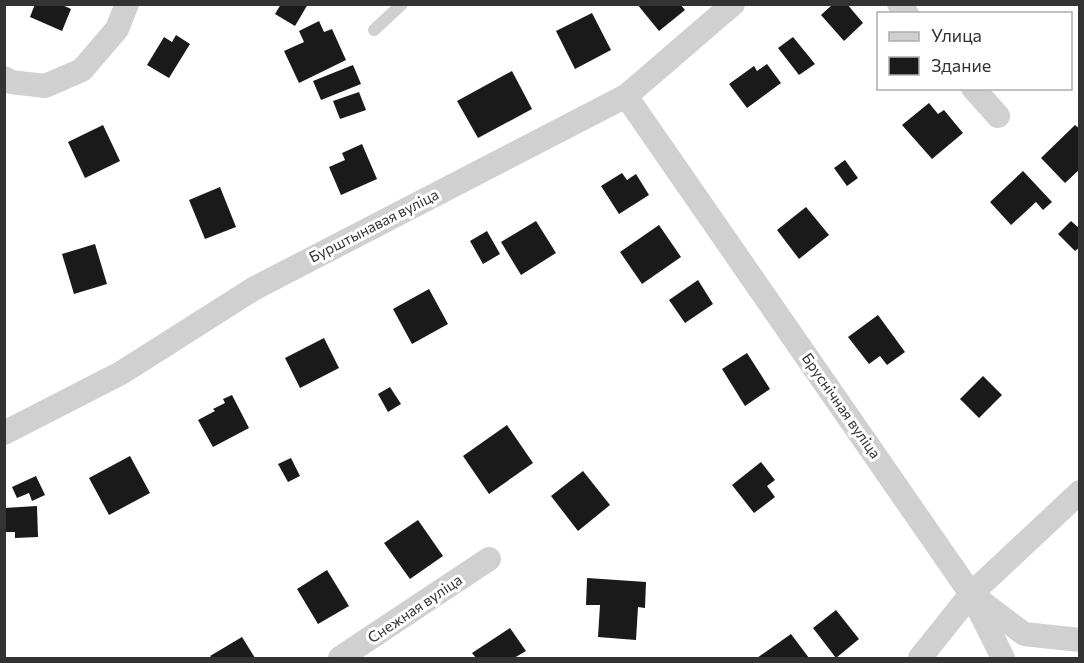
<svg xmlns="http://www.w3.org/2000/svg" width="1084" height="663" font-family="Commissioner,sans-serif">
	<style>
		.building { fill: #1a1a1a }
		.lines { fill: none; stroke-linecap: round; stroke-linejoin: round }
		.lane { stroke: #d0d0d0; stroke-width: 12 }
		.street { stroke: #d0d0d0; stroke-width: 24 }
		.labels { text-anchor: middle; stroke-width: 6; stroke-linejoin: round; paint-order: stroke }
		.street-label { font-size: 15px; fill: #333; stroke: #fff }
	</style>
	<rect width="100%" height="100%" fill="#fff"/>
	<g class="building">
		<polygon points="35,4 60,4 71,9 62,31 30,17"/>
		<polygon points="281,4 308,4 295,26 275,14"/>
		<polygon points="637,4 680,4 685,10 659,31"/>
		<polygon points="833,4 847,4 863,23 844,41 821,15"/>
		<polygon points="592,13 611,50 575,69 556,31"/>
		<polygon points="319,21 324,32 332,29 346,60 299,83 284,51 304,42 299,31"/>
		<polygon points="176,35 190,44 169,78 147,65 164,37 172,42"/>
		<polygon points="793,37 815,64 799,75 778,48"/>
		<polygon points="767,64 781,83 747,108 729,84 754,66 757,71"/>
		<polygon points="353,65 361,84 321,100 313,81"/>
		<polygon points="512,71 532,109 478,138 457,101"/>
		<polygon points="359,92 366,110 340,119 333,101"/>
		<polygon points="929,103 938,114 944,110 963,133 932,159 902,125"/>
		<polygon points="103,125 120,161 85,178 68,142"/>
		<polygon points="1075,125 1080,129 1080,169 1065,183 1041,158"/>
		<polygon points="362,144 377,179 341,195 329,167 345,160 342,153"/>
		<polygon points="845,160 858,178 847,186 834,168"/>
		<polygon points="1023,171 1052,202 1043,210 1036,202 1011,225 990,202"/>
		<polygon points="622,173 627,180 636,174 649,195 619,214 601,186"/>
		<polygon points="220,187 236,227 205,239 189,200"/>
		<polygon points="806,207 829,235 799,259 777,230"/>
		<polygon points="536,221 556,253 521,275 501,242"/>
		<polygon points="1071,221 1080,229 1080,247 1075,251 1058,234"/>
		<polygon points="659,225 681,257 642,284 620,252"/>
		<polygon points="487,231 500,254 483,264 470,241"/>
		<polygon points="95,244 107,284 74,294 62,254"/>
		<polygon points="698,280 713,304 685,323 669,300"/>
		<polygon points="429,289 448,324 412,344 393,309"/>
		<polygon points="878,315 905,352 887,365 880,356 869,364 848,337"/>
		<polygon points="324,338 339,368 300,388 285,358"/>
		<polygon points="747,353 770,389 745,406 722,369"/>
		<polygon points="983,376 1002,395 979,418 960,399"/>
		<polygon points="390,387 401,404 388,412 378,394"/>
		<polygon points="232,395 249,428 213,447 198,420 215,411 213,409 225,403 223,399"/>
		<polygon points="507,425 533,463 489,494 463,456"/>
		<polygon points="130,456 150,493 109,515 89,478"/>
		<polygon points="291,458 300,476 288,482 278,464"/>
		<polygon points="761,462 775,480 767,486 775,497 754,513 732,485"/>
		<polygon points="583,471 610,505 578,531 551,496"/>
		<polygon points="36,476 45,495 32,501 29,493 17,498 12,487"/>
		<polygon points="37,506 38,537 15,538 15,532 4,532 4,508"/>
		<polygon points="418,520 443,556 410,579 384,543"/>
		<polygon points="327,570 349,606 318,624 297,589"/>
		<polygon points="587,578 646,582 645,608 638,607 636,640 598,637 600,605 586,605"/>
		<polygon points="836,610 859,639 836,658 813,628"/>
		<polygon points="510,628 526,651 514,658 476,658 472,653"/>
		<polygon points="791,634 809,658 757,658"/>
		<polygon points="242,637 255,658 212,658 210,656"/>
	</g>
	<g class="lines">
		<polyline class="lane" points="374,30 402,4"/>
		<g class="street">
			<polyline points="899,4 907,14"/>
			<polyline points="4,78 11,82 45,86 82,70 117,29 127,4"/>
			<polyline points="973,88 998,116"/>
			<polyline points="626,96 971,594 1003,658"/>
			<polyline points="4,433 121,373 255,288 626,96 733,4"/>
			<polyline points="975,597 1024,634 1080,640"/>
			<polyline points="340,658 489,559"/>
			<polyline points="920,658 971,594 1080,492"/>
		</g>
	</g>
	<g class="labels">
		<g class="street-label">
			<text transform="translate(374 226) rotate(-27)" y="5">Бурштынавая вуліца</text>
			<text transform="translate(841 406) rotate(55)" y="5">Бруснічная вуліца</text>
			<text transform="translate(415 609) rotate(-34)" y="5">Снежная вуліца</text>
		</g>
	</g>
	<rect width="1084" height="663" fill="none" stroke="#333333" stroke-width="12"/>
	<rect x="877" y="12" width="195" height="78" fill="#ffffff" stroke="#adadad" stroke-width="1.5"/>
	<rect x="889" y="32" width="30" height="9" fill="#d0d0d0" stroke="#adadad" stroke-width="1.5"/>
	<text x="931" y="42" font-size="18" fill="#333333">Улица</text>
	<rect x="889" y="57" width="30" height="18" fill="#1a1a1a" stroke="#adadad" stroke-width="1.5"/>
	<text x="931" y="72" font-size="18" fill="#333333">Здание</text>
</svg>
